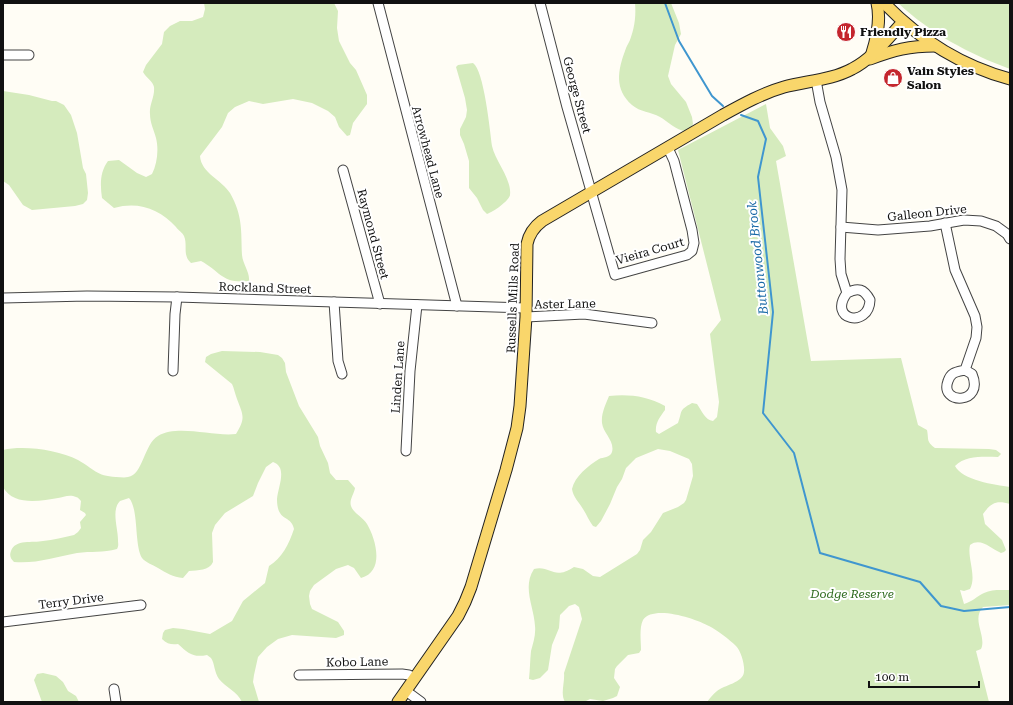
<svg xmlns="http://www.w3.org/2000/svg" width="1013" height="705" font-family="'Roboto Serif',serif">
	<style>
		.green { fill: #d5ebbd }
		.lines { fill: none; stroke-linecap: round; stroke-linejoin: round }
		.stream { stroke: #3f96cf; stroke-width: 2 }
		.minor-casing { stroke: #444; stroke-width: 11 }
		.major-casing { stroke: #222; stroke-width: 13 }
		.minor { stroke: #fff; stroke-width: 9 }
		.major { stroke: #f9d66b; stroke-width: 11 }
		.labels { text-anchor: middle; stroke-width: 4; stroke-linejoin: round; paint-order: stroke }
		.poi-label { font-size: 12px; font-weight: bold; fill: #111; stroke: #fff; text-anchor: start }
		.street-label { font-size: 12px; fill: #111; stroke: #fff }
		.park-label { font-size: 12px; font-style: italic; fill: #2f6b1f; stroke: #fff }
		.water-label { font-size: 13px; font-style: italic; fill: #1768a6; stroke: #fff }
	</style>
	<rect width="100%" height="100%" fill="#fffdf5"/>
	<g class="green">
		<path d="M204 3H334L338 11 337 28 339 41 350 63 356 70 367 95V104L353 123 350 135 347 136 339 127 335 117 328 111 312 103 293 99 263 104 249 101 235 107 228 113 222 127 200 156C201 173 222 180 230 193 243 216 241 231 242 255 243 265 250 272 249 281 222 284 221 272 201 261L191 263C182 255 188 245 184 236 183 233 178 230 176 227 160 209 138 201 114 208L102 198C100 184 100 172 108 161L119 160 137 173 146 177 152 174C157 164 159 150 156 138 154 130 150 123 150 114 149 105 155 97 154 87 153 81 146 78 143 72L146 65 162 44 164 32 170 26 180 21H192L203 17 205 9Z"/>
		<path d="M635 3H671L679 23 681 34 675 45 668 76 671 84 686 102 692 117 693 124 690 130C679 134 669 122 660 117 651 112 640 112 632 105 614 89 618 70 625 51 626 46 630 42 631 37 635 26 636 14 635 3Z"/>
		<path d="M898 3H1010V69C969 54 930 33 898 3Z"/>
		<path d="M473 63C484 70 490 131 492 146 495 161 512 179 510 195 509 201 493 212 487 214L483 210 477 198 469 188V161L464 144 460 135V129L466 117 467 110 465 98 456 67 458 65Z"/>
		<polygon points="3,91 29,95 52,101 56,101 64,105 71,115 77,133 83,168 86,174 88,193 87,200 83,204 75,206 32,210 23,205 9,185 3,181"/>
		<path d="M766 104 770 128 783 146 786 156 776 161 811 361 901 358 918 425 927 430C929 440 926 441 935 448L989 449 996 450 1000 453 1001 454 998 457C984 457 966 455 955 466 962 480 995 485 1010 487V504C996 500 991 503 983 514L985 524 1002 540 1006 550 1004 552 1001 553C991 549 981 537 970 545 967 558 977 576 970 589L964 591 960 590 964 604C972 602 977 596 984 593 992 589 1001 590 1010 590V605L983 607C971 620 987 636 981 649L976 651 989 702H707C710 698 713 694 717 691 724 685 743 683 744 672 745 665 741 651 736 646 730 640 717 630 709 626 697 619 653 604 643 620 639 628 641 641 641 650L639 653 628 655 617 666 615 669 614 678 620 687 617 696 613 698 603 701 590 699 584 702H565C560 694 565 682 564 673L582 619 579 607 575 604 569 606 560 615 559 628 552 645 548 670 540 678 533 680 529 679C530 670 530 660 531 651 533 643 536 635 535 626 534 607 522 587 534 569 551 565 553 581 574 567L583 569 593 576 600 577 637 554 640 550 643 540 651 532 663 513 678 507 684 503 686 500 693 476 692 464 689 459 670 451 658 449 636 458 626 468 622 479 617 487 610 504 601 521 596 527 593 526C589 521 587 515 583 509 579 502 573 497 572 489 575 476 588 466 599 459 603 457 610 458 612 452 615 441 603 433 602 423 601 413 606 404 609 396 629 394 647 396 665 406V410C660 417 655 423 656 432L659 434 678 423C683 410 678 411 692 403L697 404C702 411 705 420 713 421L717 417 719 402 710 334 721 320 678 150Z"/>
		<path d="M222 351 260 352 278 355 282 358 285 363 286 372 299 406 318 437 320 446 328 463 330 473 336 480H348L355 488C354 494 349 500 351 506 353 513 363 517 367 524 376 539 385 572 361 578L354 568 348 565 336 569 314 585 310 591 309 596 310 604 312 609 338 622 344 631V635L336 638 292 635 278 639 267 647 258 657 254 675 253 682 259 702H242C237 691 226 688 219 679 214 672 215 664 211 658L207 655C193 658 188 653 178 644 172 645 167 644 162 639L163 633 165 630 173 628 183 629 210 634 232 621 243 601 265 583 269 566C282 558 289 544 294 529 291 514 277 523 277 499 278 487 288 467 273 462L266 467 258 483 253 496 225 513 215 525 212 533 213 562C209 571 198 570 189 571L183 578C173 577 166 573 158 568 152 564 146 563 142 558 134 545 139 509 129 498L120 501C111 510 118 528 118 540 118 544 119 545 117 549 103 553 91 551 77 553 55 557 36 564 14 562 11 559 9 556 11 551 15 539 33 543 43 541 53 540 64 537 74 535L78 532 81 528 80 522 86 515 85 513 80 510 81 501C80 500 78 497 76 497 70 494 63 497 58 498 40 501 13 506 3 487V450C24 445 58 450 78 460 94 469 96 476 116 477 120 477 124 478 128 477 143 475 144 444 158 436 178 424 214 437 236 434 246 418 243 415 237 399 235 394 234 388 232 384L205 362 206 357 211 354Z"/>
		<polygon points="43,673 56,676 63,682 68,691 76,696 79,702 42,702 34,680 37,674"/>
	</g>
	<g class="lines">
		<g class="stream">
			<polyline points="665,3 679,41 712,96 723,106"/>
			<polyline points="741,115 758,121 766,139 758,177 773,312 763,413 794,453 820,553 920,582 941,606 964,611 1010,607"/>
		</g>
		<g class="minor-casing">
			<g id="minor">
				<polyline points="378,3 457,306"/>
				<polyline points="540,3 567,107 615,275 687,255 692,251 694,243 692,230 674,161 668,148"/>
				<polyline points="3,55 29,55"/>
				<path d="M816 80 820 102 836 157 842 190 840 259 841 274 847 293C858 287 864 289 870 300 869 329 827 320 847 293"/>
				<polyline points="343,170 380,304"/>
				<path d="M945 223 955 270 975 316 977 327 976 338 965 370C956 372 951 372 948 381 939 405 985 405 972 374L965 370"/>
				<polyline points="841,227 878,230 930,226 964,220 981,221 996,226 1007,234 1010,239"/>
				<polyline points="3,298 87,296 177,297 526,308"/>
				<polyline points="334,302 338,361 342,374"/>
				<polyline points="526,317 584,314 652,323"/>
				<polyline points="173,371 175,314 177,297"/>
				<polyline points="406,451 410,371 417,305"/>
				<polyline points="3,622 141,605"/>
				<polyline points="299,675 402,674 409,675 415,678"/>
				<polyline points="114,689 116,702"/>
				<polyline points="406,691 421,702"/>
			</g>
		</g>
		<g class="major-casing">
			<g id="major">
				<path d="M884 3C919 39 961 66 1010 79"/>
				<path d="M872 53C877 37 881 20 877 3"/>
				<path d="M870 59C894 50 909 46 935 46"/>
				<path d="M398 702 458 616 465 602 471 587 506 470 517 428 520 406 526 317 527 244C529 234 534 227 542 221L723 115C743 104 763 93 784 87 806 81 832 80 852 69 872 59 888 38 903 22"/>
			</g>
		</g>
		<use href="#minor" class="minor"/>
		<use href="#major" class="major"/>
	</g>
	<defs>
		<g id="restaurant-disc" transform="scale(1)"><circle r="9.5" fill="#c4262e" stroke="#fff"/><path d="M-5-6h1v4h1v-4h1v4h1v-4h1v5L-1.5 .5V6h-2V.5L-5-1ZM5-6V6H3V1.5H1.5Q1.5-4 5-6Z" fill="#fff"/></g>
		<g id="shop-disc" transform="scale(1)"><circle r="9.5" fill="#c4262e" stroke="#fff"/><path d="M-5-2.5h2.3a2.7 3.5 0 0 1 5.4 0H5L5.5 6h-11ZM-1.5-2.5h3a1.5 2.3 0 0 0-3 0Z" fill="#fff"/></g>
	</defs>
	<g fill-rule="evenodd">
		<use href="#restaurant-disc" x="846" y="32"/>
		<use href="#shop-disc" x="893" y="78"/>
	</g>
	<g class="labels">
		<g class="poi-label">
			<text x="860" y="36">Friendly Pizza</text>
			<text x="907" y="75">Vain Styles<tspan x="907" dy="14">Salon</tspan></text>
		</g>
		<g class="street-label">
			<text transform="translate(577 95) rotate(75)" y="4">George Street</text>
			<text transform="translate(428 152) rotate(75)" y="4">Arrowhead Lane</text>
			<text transform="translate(927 213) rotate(-6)" y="4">Galleon Drive</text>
			<text transform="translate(373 234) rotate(75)" y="4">Raymond Street</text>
			<text transform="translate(650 251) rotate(-16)" y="4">Vieira Court</text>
			<text transform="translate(265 288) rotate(2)" y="4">Rockland Street</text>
			<text transform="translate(513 298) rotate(-88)" y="4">Russells Mills Road</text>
			<text transform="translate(565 304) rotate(-1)" y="4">Aster Lane</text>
			<text transform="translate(398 377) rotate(-86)" y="4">Linden Lane</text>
			<text transform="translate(71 601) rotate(-7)" y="4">Terry Drive</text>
			<text transform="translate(357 662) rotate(-1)" y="4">Kobo Lane</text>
		</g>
		<g class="park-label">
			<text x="852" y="598">Dodge Reserve</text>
		</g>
		<g class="water-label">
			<text transform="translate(757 258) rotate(-96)" y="5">Buttonwood Brook</text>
		</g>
	</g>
	<rect width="1013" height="705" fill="none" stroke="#111111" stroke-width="8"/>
	<path d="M869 681v6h110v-6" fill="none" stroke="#111111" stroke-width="2"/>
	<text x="875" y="681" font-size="12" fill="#111111" stroke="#ffffff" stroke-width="3" paint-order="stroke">100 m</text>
</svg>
